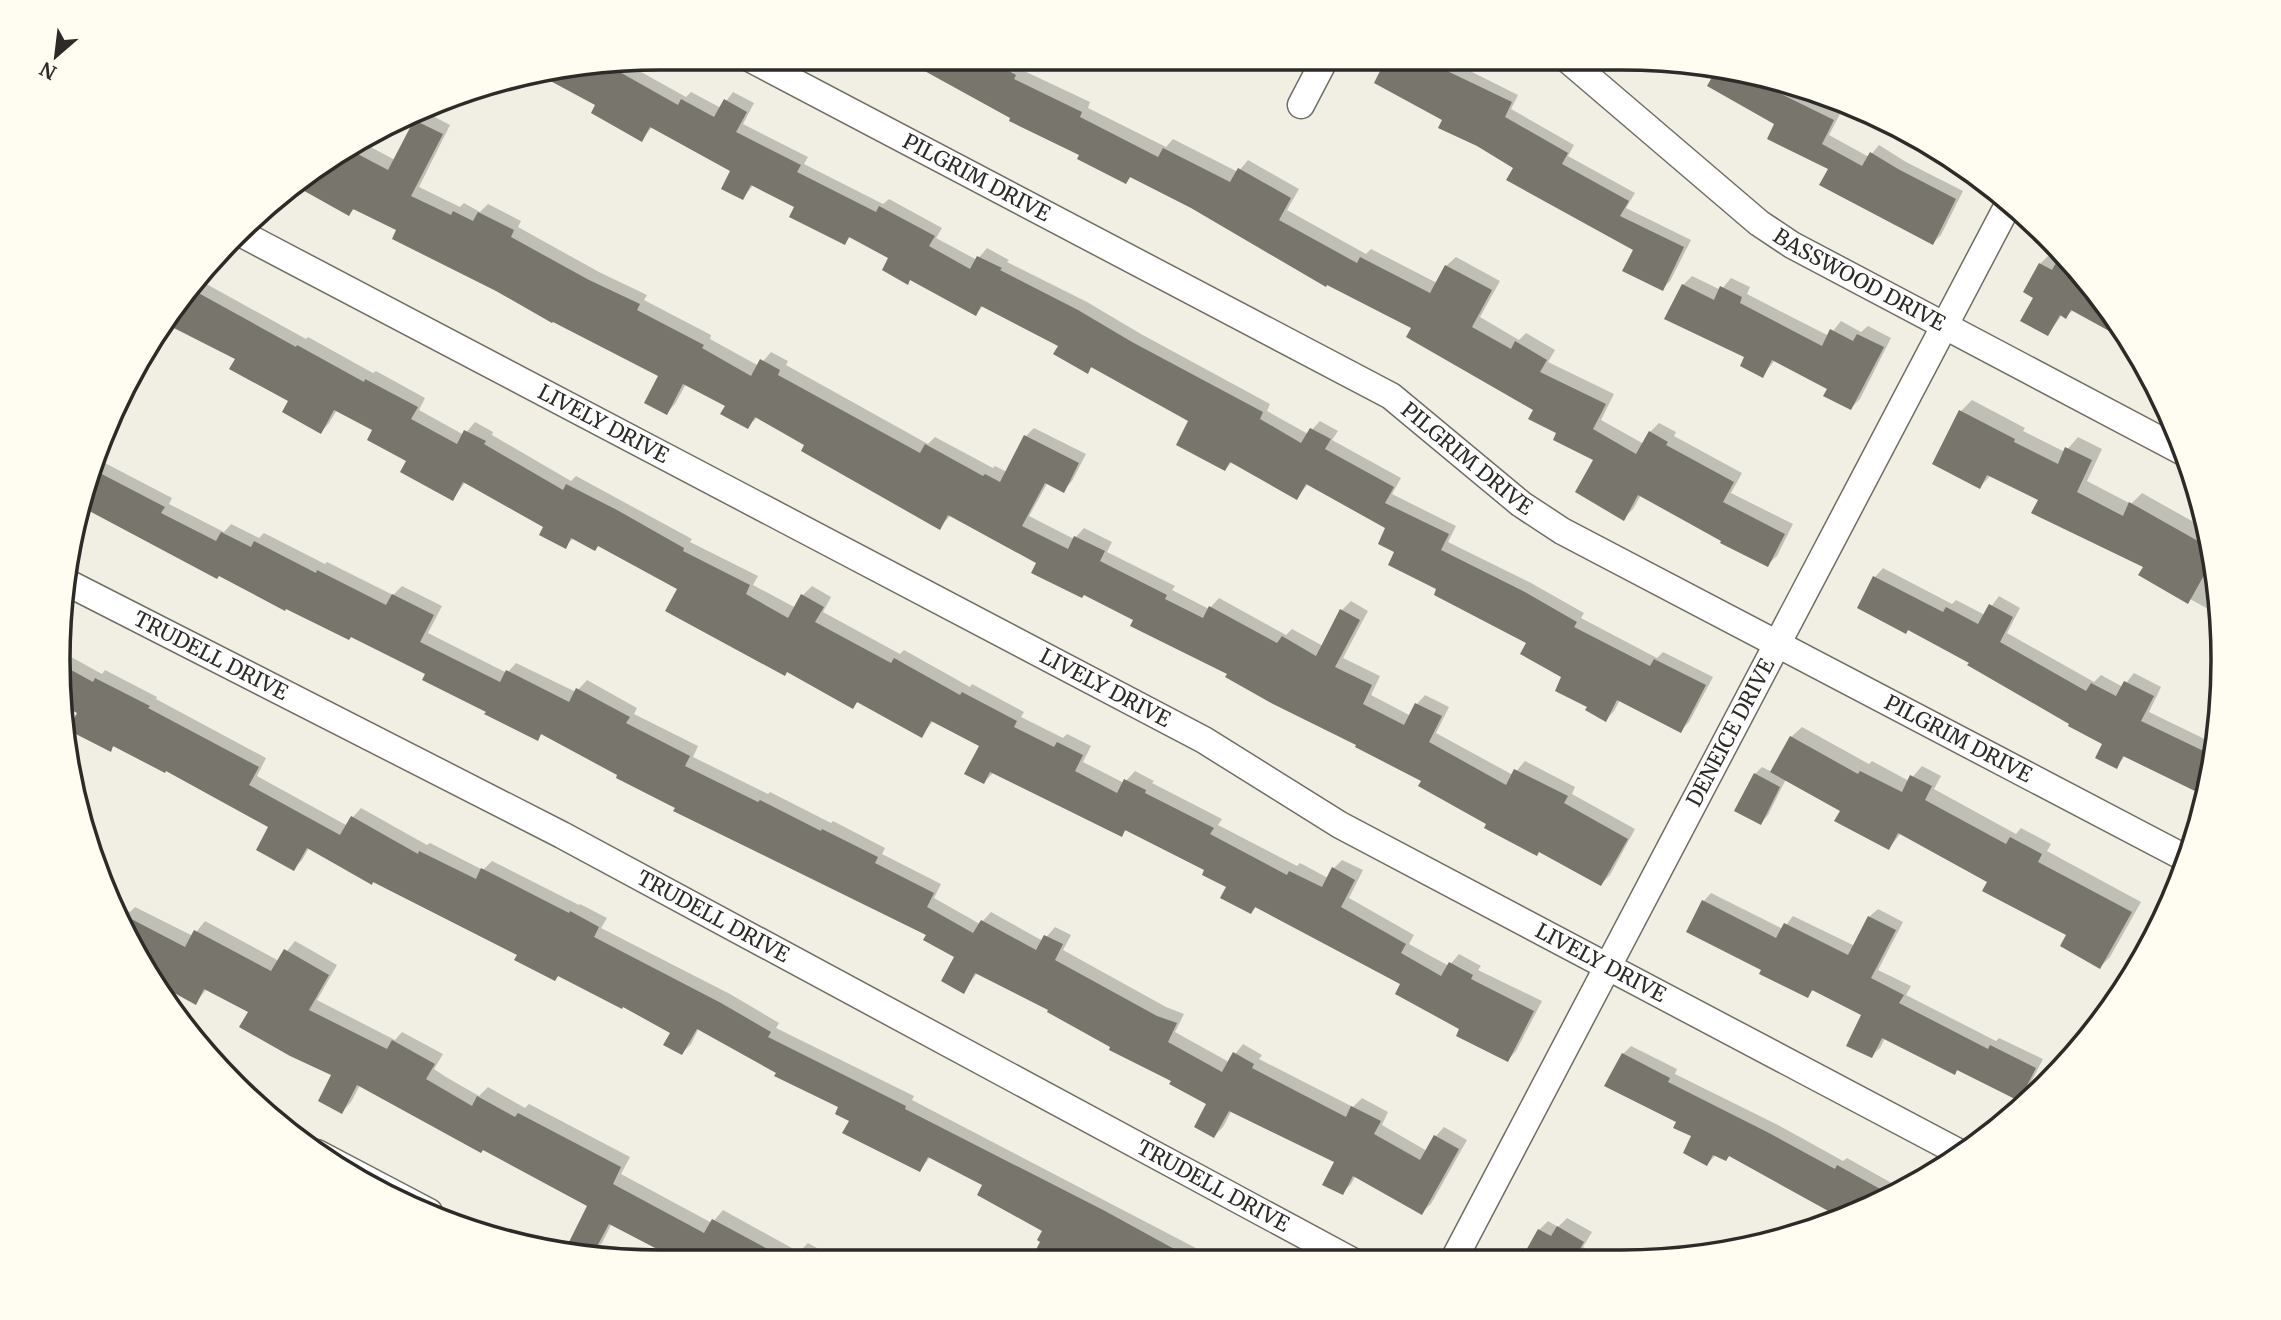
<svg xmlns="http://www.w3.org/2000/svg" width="2281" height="1320" font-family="Merriweather,serif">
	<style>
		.shadow { fill: #0003 }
		.building { fill: #78756c }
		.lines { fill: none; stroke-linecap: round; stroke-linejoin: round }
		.street-casing { stroke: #706e64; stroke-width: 29 }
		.street { stroke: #fff; stroke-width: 26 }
		.labels { text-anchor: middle; stroke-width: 6; stroke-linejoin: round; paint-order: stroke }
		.street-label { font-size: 21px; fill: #2c2b27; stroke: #fffcf1 }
		.rim { fill: none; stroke: #2c2b27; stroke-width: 3.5 }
	</style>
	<rect width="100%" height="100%" fill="#f1efe4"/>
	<g class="shadow">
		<polygon points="908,58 1011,58 1024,66 1022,70 1090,102 1088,108 1166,147 1173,139 1238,172 1248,160 1299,189 1287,210 1366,254 1371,249 1437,283 1446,266 1456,257 1500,281 1480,317 1519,340 1526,333 1555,350 1548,362 1614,394 1601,420 1644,444 1650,432 1659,423 1676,432 1674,436 1742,473 1731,493 1793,524 1777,556 1767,565 1641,495 1633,509 1624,518 1595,459 1559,432 1535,409 1413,327 1192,206 1132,176 1125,182 1081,154"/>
		<polygon points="1388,59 1451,59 1450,61 1518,95 1511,109 1574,145 1568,156 1635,193 1626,208 1691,240 1670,281 1662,289 1635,250 1444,120 1376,83"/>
		<polygon points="625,63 686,97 691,92 721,108 733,92 754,103 743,124 808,157 804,164 883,204 889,199 942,228 936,238 977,260 987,248 1009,260 1007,262 1087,302 1141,334 1270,404 1267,411 1308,434 1320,421 1338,431 1332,440 1401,478 1392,494 1456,526 1448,542 1531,583 1584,613 1581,618 1657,658 1663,652 1713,677 1689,722 1681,730 1620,700 1614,711 1606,720 1589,706 1564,677 1529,642 1439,589 1397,551 1388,527 1309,483 1297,497 1233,461 1225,469 1190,420 1093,366 1087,371 1060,345 984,305 976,314 891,258 851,236 844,243 797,206 754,184 743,198 733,170 653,126 642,139 598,105 546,77"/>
		<polygon points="1703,67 1785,84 1841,112 1829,135 1869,157 1879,145 1906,162 1963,191 1941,235 1933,243 1831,168 1777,123 1716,75"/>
		<polygon points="425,112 450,125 419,187 460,207 464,203 480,212 488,204 521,221 518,227 599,272 647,295 644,300 711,335 710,339 759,366 771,352 788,361 786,365 928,444 935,437 993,468 995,466 1007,472 1026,436 1034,428 1086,454 1072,481 1064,490 1048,482 1029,516 1074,539 1084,528 1112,542 1107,552 1175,586 1172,590 1209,609 1219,598 1286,635 1292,629 1323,646 1342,610 1351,601 1368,611 1343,658 1380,676 1371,695 1411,716 1417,704 1425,695 1449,707 1436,733 1513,775 1525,761 1575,787 1572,794 1635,829 1610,875 1601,884 1488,823 1423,780 1229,674 1039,562 951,515 940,527 758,417 748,426 727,406 686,384 675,404 667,413 661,375 398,230 355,208 349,214 293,183 365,144 395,160 415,121"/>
		<polygon points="2048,256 2058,262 2122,325 2130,340 2074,309 2066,317 2062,315 2048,334 2035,297 2040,264"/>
		<polygon points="1692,276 1721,290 1731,278 1750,287 1747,294 1829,336 1841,321 1861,332 1868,326 1891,338 1860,399 1851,408 1829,389 1775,360 1763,375 1683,285"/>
		<polygon points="201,281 306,339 308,337 373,373 376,371 425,398 419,410 464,435 475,422 493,432 492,435 571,481 576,476 692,539 690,542 758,576 753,585 796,608 803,595 812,586 831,597 823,612 900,654 904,650 970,687 972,684 1024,712 1021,717 1063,738 1067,734 1091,746 1083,762 1124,783 1135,771 1154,781 1152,783 1222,819 1218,825 1297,866 1300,863 1328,878 1333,869 1342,860 1363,870 1349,898 1414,935 1409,944 1449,966 1459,954 1481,966 1478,970 1542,1001 1516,1051 1508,1060 1402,984 1257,906 1251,912 1228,886 1207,870 1127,829 1122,835 994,772 984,782 981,745 934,720 921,736 859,701 853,706 679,588 599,544 574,538 565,546 545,527 466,481 453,499 375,430 337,410 329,423 321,432 290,401 237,358 163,321"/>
		<polygon points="2130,341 2136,353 2127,348"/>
		<polygon points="1972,400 2025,428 2023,431 2065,452 2078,437 2102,449 2087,481 2131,504 2142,493 2208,530 2212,542 2219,615 2190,599 2145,566 2040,499 1991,475 1980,487 1961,411"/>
		<polygon points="108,438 114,441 103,462 172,498 169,504 224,532 231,524 259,538 264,533 325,564 327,562 393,595 402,586 442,606 428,633 507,673 516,663 576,692 587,680 637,708 634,714 698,746 693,757 768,794 770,792 831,823 833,821 885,848 882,854 941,884 934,898 980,924 991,912 1043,941 1055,927 1071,935 1063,950 1166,1007 1184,1014 1175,1032 1229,1062 1243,1044 1262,1055 1259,1059 1353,1107 1362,1098 1388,1112 1382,1125 1427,1151 1436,1136 1444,1127 1467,1140 1431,1204 1422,1212 1356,1175 1351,1184 1342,1193 1336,1161 1232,1110 1223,1127 1214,1136 1209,1104 1051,1009 978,972 963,992 957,957 928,935 677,807 543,733 537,738 427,673 166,549 79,503"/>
		<polygon points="1883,568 1952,604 1956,600 1985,615 1999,596 2020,608 2007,633 2094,682 2101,675 2123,687 2134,673 2161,687 2149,712 2215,744 2213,765 2205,781 2196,790 2126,755 2116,767 2105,743 1971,662 1909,628 1859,607 1875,577"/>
		<polygon points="64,653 102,674 105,670 157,697 156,699 266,758 257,776 346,825 361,808 427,845 430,843 483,870 492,861 579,905 580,904 607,918 601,928 730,994 779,1023 776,1028 914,1096 912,1100 1215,1258 1213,1261 1068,1261 1042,1241 1044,1230 984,1184 931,1156 920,1170 851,1120 841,1106 699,1028 691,1044 682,1053 673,1032 623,1005 559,975 555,979 519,954 309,848 302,860 293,869 271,826 166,769 115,745 110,750 79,712 60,702"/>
		<polygon points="1802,727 1869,764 1872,761 1909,781 1922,766 1941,776 1934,789 2016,834 2021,828 2051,844 2047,851 2141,902 2110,957 2100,967 2069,934 1989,882 1901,833 1889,848 1842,810 1786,779 1768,815 1761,823 1755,774 1762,767 1772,772 1791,737"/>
		<polygon points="1711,893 1783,929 1793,916 1855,946 1869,917 1878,909 1903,922 1878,970 1911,986 1906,995 1996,1041 1999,1038 2043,1059 2027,1090 2019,1098 1959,1069 1954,1073 1885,1038 1880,1048 1871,1056 1864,1014 1814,989 1808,996 1703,902"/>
		<polygon points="110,902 130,912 135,907 193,936 205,921 279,961 295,941 337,965 317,1000 395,1040 402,1032 443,1054 434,1069 446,1077 479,1096 488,1087 525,1108 529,1104 630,1157 621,1174 712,1223 723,1210 799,1252 808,1243 835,1258 833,1261 692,1261 612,1223 602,1243 593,1252 590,1205 360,1085 351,1102 342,1112 334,1075 250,1011 207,989 195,1003 156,981"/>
		<polygon points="1631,1046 1677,1069 1675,1074 1778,1125 1843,1161 1847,1158 1897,1186 1892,1195 1835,1221 1838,1215 1730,1155 1726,1159 1716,1155 1707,1164 1694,1135 1678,1122 1623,1054"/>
		<polygon points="1567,1218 1592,1232 1583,1247 1609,1261 1523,1261 1539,1230 1548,1221 1558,1227"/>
	</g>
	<g class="building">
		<polygon points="901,58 985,58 1016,75 1014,79 1082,112 1080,117 1158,157 1163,148 1230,182 1238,168 1291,198 1279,220 1357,263 1360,257 1430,293 1445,265 1492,290 1472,327 1511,349 1515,341 1547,360 1540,372 1606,404 1593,429 1636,454 1649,431 1668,442 1666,445 1734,482 1723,502 1785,534 1768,567 1720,543 1721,541 1638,495 1624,521 1575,492 1593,460 1553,440 1556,433 1528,419 1533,410 1406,337 1411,328 1327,285 1326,287 1191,208 1130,177 1126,184 1077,159 1079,155 1009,121 1010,118"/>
		<polygon points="1386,59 1449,59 1443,69 1512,102 1505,117 1568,153 1562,164 1629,201 1620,216 1684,247 1663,291 1622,271 1633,250 1506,180 1513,168 1477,146 1438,128 1442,120 1374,83"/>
		<polygon points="609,66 678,105 681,99 714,117 724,99 747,112 736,132 801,165 797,172 876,212 879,206 935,236 929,246 970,269 977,256 1002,268 1000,270 1078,310 1132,342 1263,412 1260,419 1301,443 1310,428 1331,439 1325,449 1394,487 1385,503 1449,534 1441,550 1523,591 1577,622 1574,627 1650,666 1654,659 1706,685 1681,733 1617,700 1606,722 1585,710 1587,707 1555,691 1561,677 1520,654 1526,643 1434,595 1436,589 1388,565 1394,552 1378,544 1385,528 1306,484 1297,500 1230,462 1225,471 1176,445 1188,421 1091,367 1088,374 1053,354 1058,346 981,306 976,316 910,280 908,285 882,270 888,258 849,237 845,245 789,217 794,207 751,185 743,200 721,189 730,171 650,127 642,142 591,113 595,105 543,77"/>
		<polygon points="1716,70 1773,81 1769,88 1834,120 1822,144 1862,166 1870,152 1898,169 1956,199 1933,245 1819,185 1828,169 1767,139 1774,124 1707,86"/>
		<polygon points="414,120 443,134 411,196 451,215 453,211 473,221 478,212 514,230 511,237 589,280 640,304 637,310 704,345 702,348 751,376 760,359 780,370 778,375 920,453 925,444 983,476 985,474 1000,482 1024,435 1079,463 1064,493 1045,483 1022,526 1068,549 1074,536 1105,551 1100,561 1167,595 1165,599 1203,618 1209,606 1277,643 1282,636 1316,656 1340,609 1360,620 1335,667 1372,685 1363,704 1404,725 1415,703 1442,716 1429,742 1506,785 1514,769 1568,796 1564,803 1628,839 1601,886 1539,852 1537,856 1484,828 1486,824 1418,786 1421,781 1355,747 1356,745 1273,704 1225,677 1227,674 1130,626 1133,620 1084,595 1082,598 1031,573 1036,563 948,515 940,530 801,451 804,445 755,417 748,429 720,414 725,406 683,384 667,415 644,403 658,376 553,322 552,323 496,291 392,239 396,230 353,209 349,216 299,188 305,176 352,151 388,170"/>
		<polygon points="2062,252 2122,325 2131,343 2071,310 2066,319 2060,315 2048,336 2020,321 2033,298 2023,292 2039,263 2052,270"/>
		<polygon points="1682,284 1714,300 1720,286 1742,297 1740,303 1822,346 1830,329 1853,341 1857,334 1884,347 1851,410 1823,396 1827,389 1772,360 1763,378 1740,366 1744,357 1664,319"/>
		<polygon points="193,290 296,347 297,345 364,382 365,379 418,407 411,419 457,444 464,430 486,441 484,444 563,490 566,484 617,510 684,548 683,551 750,585 746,594 788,618 801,594 824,607 815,622 891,663 894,658 960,695 962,692 1017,721 1014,727 1054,747 1057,742 1083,755 1075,771 1117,793 1124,779 1146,790 1145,793 1214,828 1210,834 1287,875 1289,871 1322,887 1332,867 1355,880 1341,907 1406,944 1401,953 1441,976 1449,962 1473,975 1471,979 1534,1011 1508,1062 1456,1036 1459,1029 1395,994 1400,984 1255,907 1251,914 1220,898 1226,887 1202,875 1204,870 1125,830 1122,837 990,772 984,784 964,774 979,746 931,721 922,738 857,702 853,709 787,672 785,676 665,611 677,589 598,546 595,551 571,538 566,549 539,535 543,527 463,482 453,501 400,472 406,461 367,440 372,430 334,410 321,434 282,412 288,401 229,369 235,359 162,322"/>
		<polygon points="1959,410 2015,439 2014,442 2058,464 2065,447 2092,460 2077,492 2123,516 2129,502 2212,549 2213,559 2188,604 2138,575 2143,567 2031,513 2038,500 1987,475 1980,489 1932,464"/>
		<polygon points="94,470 165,507 161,513 216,541 221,532 251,547 254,541 316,573 317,570 386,605 392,594 434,615 420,642 500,682 506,670 569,702 576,688 630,717 626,723 690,756 685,766 758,802 760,800 821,831 822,829 878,857 875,863 934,893 927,907 973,933 981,920 1036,950 1044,935 1063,944 1055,960 1157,1016 1177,1023 1168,1042 1222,1072 1233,1052 1254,1064 1252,1068 1346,1117 1351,1106 1381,1121 1374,1134 1420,1160 1434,1135 1459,1149 1422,1215 1353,1176 1343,1195 1322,1185 1334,1162 1229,1111 1214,1138 1194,1127 1206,1104 1169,1084 1171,1081 1109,1050 1110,1047 1047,1012 1048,1010 975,973 964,994 941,981 954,957 923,940 926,935 673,811 675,808 616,778 617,775 541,734 538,741 484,714 486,712 422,680 425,674 351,637 349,640 286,609 285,611 219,576 217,579 78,505"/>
		<polygon points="1873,576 1943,612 1946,607 1978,624 1989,604 2013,617 2000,642 2086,691 2091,683 2116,696 2124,681 2154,696 2141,721 2214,756 2197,792 2123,756 2117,769 2095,758 2102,744 2068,726 2069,724 1967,665 1969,663 1908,630 1906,634 1857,608"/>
		<polygon points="62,665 93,682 95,678 150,706 148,708 259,767 249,785 340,835 351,816 418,854 419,851 476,879 481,868 569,913 570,911 599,927 594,937 721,1003 771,1032 768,1037 906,1106 905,1109 1105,1211 1196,1261 1030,1261 1040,1242 1037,1240 1042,1231 977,1195 982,1185 928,1157 920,1172 842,1133 849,1121 835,1114 838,1107 774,1076 776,1073 697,1029 682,1055 663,1045 670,1033 623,1007 622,1009 558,976 555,981 514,960 517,955 373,882 372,885 307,848 294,871 256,850 268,827 166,771 165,773 113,746 111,752 68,730 77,713 60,704"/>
		<polygon points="1790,736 1858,774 1860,771 1902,792 1910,775 1932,786 1925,800 2006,844 2010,837 2042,854 2038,862 2132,912 2100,969 2060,946 2066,935 1982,891 1987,882 1898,833 1889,850 1834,821 1840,811 1770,772"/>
		<polygon points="1754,773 1780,787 1761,825 1734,811"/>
		<polygon points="1702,900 1776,938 1784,923 1848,955 1868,916 1896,930 1871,978 1904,995 1899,1003 1988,1049 1990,1045 2036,1068 2019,1101 1957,1070 1955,1075 1882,1038 1872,1058 1846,1046 1861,1015 1812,990 1808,998 1759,974 1761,970 1686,932"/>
		<polygon points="116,911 185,947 194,930 271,971 284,949 329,975 309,1010 387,1049 392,1040 435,1064 426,1079 472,1106 477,1096 515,1117 518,1113 621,1167 613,1184 704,1233 712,1219 790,1261 680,1261 609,1224 593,1254 569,1242 587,1206 483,1150 481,1153 357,1085 342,1114 318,1101 331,1075 290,1056 239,1027 248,1012 204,989 196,1005 158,984"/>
		<polygon points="1622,1053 1670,1078 1668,1082 1769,1133 1835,1169 1837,1165 1891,1195 1841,1218 1729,1156 1726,1161 1713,1155 1707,1166 1683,1153 1691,1136 1673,1128 1676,1122 1604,1086"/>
		<polygon points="1557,1226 1584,1242 1573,1261 1520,1261 1538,1229 1551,1236"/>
	</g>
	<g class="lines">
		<g class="street-casing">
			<g id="street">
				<path id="s1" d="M749 58 1391 396 1521 504 1562 531 2187 859"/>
				<path id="s2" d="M1567 59 1759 223 1792 245 2185 453"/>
				<polyline points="1301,105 1325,59"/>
				<path id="s3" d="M244 235 1204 740 1340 825 1960 1153"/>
				<path id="s4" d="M70 584 562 835 1352 1261"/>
				<polyline points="317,1153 429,1212"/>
				<path id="s5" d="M1453 1261 2009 203"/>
			</g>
		</g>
		<use href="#street" class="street"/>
	</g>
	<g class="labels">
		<g class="street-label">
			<text dy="7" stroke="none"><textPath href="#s1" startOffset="257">PILGRIM DRIVE</textPath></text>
			<text dy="7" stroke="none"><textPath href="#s2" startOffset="368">BASSWOOD DRIVE</textPath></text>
			<text dy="7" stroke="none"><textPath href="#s3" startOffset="406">LIVELY DRIVE</textPath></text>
			<text dy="7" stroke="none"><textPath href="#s1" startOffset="824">PILGRIM DRIVE</textPath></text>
			<text dy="7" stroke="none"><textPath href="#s4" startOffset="158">TRUDELL DRIVE</textPath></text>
			<text dy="7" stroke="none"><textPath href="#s3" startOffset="973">LIVELY DRIVE</textPath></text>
			<text dy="7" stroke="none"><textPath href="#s5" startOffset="597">DENEICE DRIVE</textPath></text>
			<text dy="7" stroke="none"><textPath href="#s1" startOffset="1391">PILGRIM DRIVE</textPath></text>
			<text dy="7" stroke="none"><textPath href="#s4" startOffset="724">TRUDELL DRIVE</textPath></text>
			<text dy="7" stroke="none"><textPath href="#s3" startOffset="1540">LIVELY DRIVE</textPath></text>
			<text dy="7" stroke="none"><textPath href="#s4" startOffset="1292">TRUDELL DRIVE</textPath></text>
		</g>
	</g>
	<path d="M0 0H2281V1320H0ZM660 70H1621A590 590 0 0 1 2211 660V660A590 590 0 0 1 1621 1250H660A590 590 0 0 1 70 660V660A590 590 0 0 1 660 70Z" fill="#fffcf1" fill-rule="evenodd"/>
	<path class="rim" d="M660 70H1621A590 590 0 0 1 2211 660V660A590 590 0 0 1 1621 1250H660A590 590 0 0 1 70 660V660A590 590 0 0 1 660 70Z"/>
	<g transform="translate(56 56) rotate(208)" stroke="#fffcf1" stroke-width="5" paint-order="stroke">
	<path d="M0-5L12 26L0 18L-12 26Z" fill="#2c2b27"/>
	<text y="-10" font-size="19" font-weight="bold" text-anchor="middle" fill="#2c2b27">N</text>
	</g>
</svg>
